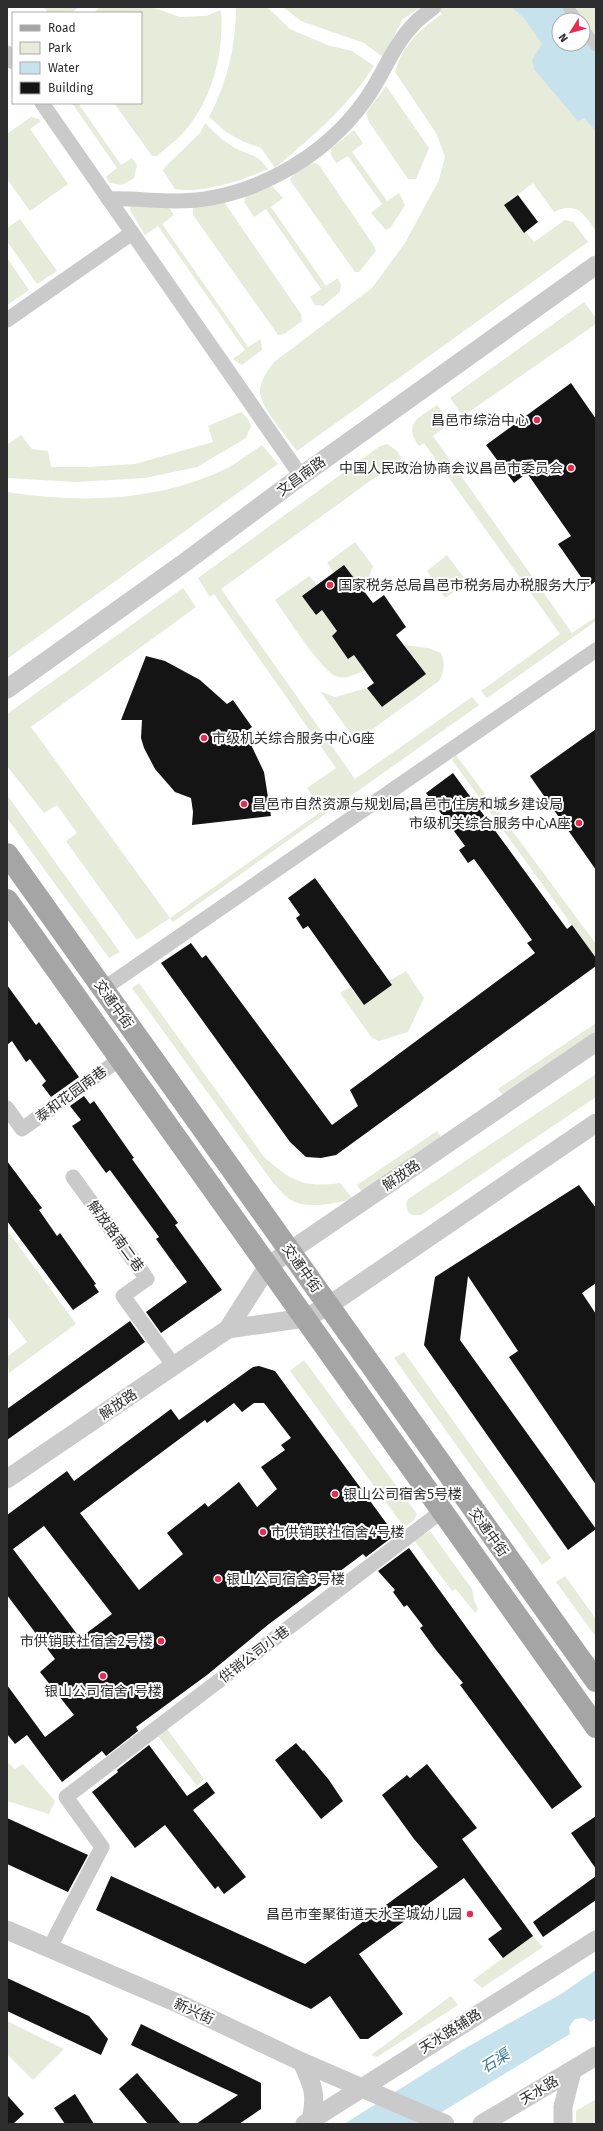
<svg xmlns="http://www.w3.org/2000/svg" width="603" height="2131" font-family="'Fira Sans','Noto Sans SC',sans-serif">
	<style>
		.green { fill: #e6ebda; fill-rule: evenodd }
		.water { fill: #c6e2ec }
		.building { fill: #141414; fill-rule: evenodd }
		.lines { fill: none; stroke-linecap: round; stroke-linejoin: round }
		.pedestrian { stroke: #cacaca; stroke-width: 11 }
		.minor { stroke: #cacaca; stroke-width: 15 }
		.tertiary { stroke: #cacaca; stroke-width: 19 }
		.primary { stroke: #a5a5a5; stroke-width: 22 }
		.poi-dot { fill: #e82c51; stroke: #fff; stroke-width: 1.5 }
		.labels { text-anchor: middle; stroke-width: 4; stroke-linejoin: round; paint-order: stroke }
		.poi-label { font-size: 14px; fill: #2d2d2d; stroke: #fff; text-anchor: start }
		.street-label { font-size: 14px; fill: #2d2d2d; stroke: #fff }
		.water-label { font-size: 15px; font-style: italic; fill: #3a7a90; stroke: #fff }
	</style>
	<rect width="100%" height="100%" fill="#fff"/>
	<g class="green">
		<polygon points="44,7 79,7 71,13 48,13"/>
		<path d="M101 7H151L180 17 206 16 221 10C224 51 214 93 189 126 181 137 167 147 157 156H152L114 103H141V13H93Z"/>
		<path d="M236 7H267L290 29 327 45 352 51 374 66C347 108 313 136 275 168L261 148 244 142 226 132 209 117C227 83 236 46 236 7Z"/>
		<polygon points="283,7 421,7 403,19 383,57 364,43 301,21"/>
		<path d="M436 7H596V231C583 213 577 201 554 212L533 183 504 205 534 242 565 220 573 222 588 242 297 451C287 437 259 406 260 390 261 379 268 370 274 362L372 288 405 243 439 180 445 157 436 133 395 72C401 46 422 28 442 14ZM559 20H583V44H559Z"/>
		<polygon points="386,86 429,148 416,179 408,179 369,122 366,113"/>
		<polygon points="72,103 78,103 121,165 132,158 137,165 134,178 122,185 110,183 106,177 117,168"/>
		<polygon points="31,117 39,119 41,121 30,129 68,184 30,211 7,179 7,134"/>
		<path d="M205 123C215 133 225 143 237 149 253 157 256 153 268 169 243 180 202 194 175 189L163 171 165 167 200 133Z"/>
		<polygon points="354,130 363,143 352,152 387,201 399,193 405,205 391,227 386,230 371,213 382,204 348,156 336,163 330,153 332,148"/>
		<path d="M315 163 319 165 374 246 376 251 359 272H355L290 180C293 173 306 164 315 163Z"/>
		<polygon points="269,187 273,187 283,198 271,207 326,286 338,278 341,285 340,292 323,306 315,305 310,297 321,289 266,209 254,217 244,202 247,194"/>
		<polygon points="224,202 301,314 302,321 284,334 278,335 193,215 193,209 196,205"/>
		<polygon points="167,205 174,215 162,224 248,347 261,339 262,350 242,365 233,359 245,350 158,226 145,235 130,210 131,206"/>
		<polygon points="20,219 57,271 37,284 7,241 7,228"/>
		<polygon points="7,258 29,290 7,305"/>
		<polygon points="584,302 596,318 596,324 463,416 450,398"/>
		<path d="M437 405 451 423 433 436 572 633 596 617V621L487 698 481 691 560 634 424 443 419 446C402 423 420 417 437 405Z"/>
		<polygon points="241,412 248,419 251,426 246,438 197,467 145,478 76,482 7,478 7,445 21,435 32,449 48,451 51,467 88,467 135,464 213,442 208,426"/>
		<polygon points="387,444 396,450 402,458 221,589 355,779 472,697 479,705 173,922 170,918 137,940 66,841 77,833 57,805 44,813 7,766 7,714 183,588 196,607 31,727 170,918 322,811 307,788 336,768 214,594 210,597 198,578 380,446"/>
		<path d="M262 445 278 464 7 659V492C79 503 151 502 219 472 234 466 248 454 262 445Z"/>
		<polygon points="355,542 373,566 364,590 344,566 334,573 327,563"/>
		<polygon points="447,555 468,583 445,598 427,571"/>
		<path d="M309 576 317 585 302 596 316 615 322 610 337 631 332 636 354 655 365 671C358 673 346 679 338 677 323 674 286 615 275 600Z"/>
		<path d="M404 645 428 648 441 653C445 664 445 670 439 681L356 741 320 691 335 697 367 688 382 707 425 674Z"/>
		<polygon points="456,755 596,944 596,958 452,760"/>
		<polygon points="7,795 120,952 109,958 7,818"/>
		<polygon points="406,971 424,998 408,1032 379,1041 372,1038 340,993 350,987 364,1005 392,985 389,981"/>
		<path d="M139 983 264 1157C292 1181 302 1188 340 1183L353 1199C335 1203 313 1209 295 1202 287 1199 280 1190 274 1184L132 988Z"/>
		<polygon points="596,1023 596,1037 505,1098 498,1089"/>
		<polygon points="596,1074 596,1097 421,1215 412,1215 408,1212 406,1204 408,1199"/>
		<polygon points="437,1131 443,1140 363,1194 357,1185"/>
		<polygon points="7,1230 76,1324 9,1373 7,1357 27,1342 7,1315"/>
		<polygon points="404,1352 551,1558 542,1565 394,1358"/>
		<polygon points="304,1360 417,1514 414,1520 404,1527 290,1371"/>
		<polygon points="430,1531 472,1589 474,1600 478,1609 475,1613 456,1589 452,1591 414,1540"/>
		<polygon points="565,1576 596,1619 596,1637 556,1582"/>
		<polygon points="167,1729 204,1779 197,1786 158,1736"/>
		<polygon points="7,1762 15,1769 23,1764 55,1801 49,1814 7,1801"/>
		<polygon points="533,1936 543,1947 482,1988 473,1980"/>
		<polygon points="451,1996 458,2005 377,2057 371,2055"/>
		<polygon points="7,2021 64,2049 33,2080 7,2054"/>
		<polygon points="596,2099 596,2124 576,2124 576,2111"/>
	</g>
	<g class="water">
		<polygon points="511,7 563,7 572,20 559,20 559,44 583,44 583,35 596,54 596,131 584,118 578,121 534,69 532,60 542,44 524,18"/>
		<polygon points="596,1970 596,2018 591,2022 584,2018 575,2019 569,2027 570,2034 422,2124 344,2124 462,2050 561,1994"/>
	</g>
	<g class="building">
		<polygon points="518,195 538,222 524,233 504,205"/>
		<polygon points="571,383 596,419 596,581 588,587 558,544 571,536 527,473 514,483 486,445"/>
		<polygon points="344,565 373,603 384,595 406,627 396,635 426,674 382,707 367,688 374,683 354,655 348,659 332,636 337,631 322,610 316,615 302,596"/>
		<polygon points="146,656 165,661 200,680 227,704 233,700 252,727 245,732 264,772 271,816 192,825 193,812 191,798 175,792 155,769 144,748 141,738 142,720 121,720"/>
		<polygon points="596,729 596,870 530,776"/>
		<polygon points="453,773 567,929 572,925 596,958 596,966 336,1155 321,1158 306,1157 290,1142 161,963 191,943 202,958 206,955 332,1125 358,1106 350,1090 535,953 527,943 532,940 474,859 468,863 459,850 465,846 426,793"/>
		<polygon points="315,878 392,985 364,1005 308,926 303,929 296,918 300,915 288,898"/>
		<polygon points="7,985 36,1025 39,1022 79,1077 51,1097 42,1085 46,1081 30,1059 26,1062 12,1041 7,1045"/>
		<polygon points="84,1096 90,1104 94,1101 134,1158 132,1159 178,1223 175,1225 222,1290 161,1333 146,1312 187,1282 156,1239 159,1237 110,1170 106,1173 72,1126 81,1120 70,1106"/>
		<polygon points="7,1161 42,1208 39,1210 57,1236 60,1233 96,1284 94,1285 99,1292 73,1310 7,1221"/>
		<polygon points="579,1185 596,1208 596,1283 582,1293 596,1314 596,1485 509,1357 518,1351 468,1276 460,1340 596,1529 568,1550 424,1345 435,1277"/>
		<polygon points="130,1321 145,1342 7,1440 7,1409"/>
		<path d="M259 1366 275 1371 395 1535 366 1557 363 1554 269 1624 207 1675 136 1727 138 1731 106 1756 102 1751 62 1782 27 1735 15 1744 7 1734V1685L45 1737 74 1715 40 1672 55 1659 7 1595V1515L67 1471 74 1481 171 1409 179 1420 253 1367ZM234 1403 242 1412 254 1403H264L291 1438 281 1445 285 1450 261 1467 277 1489 257 1507 239 1482 208 1507 205 1503 167 1533 183 1554 139 1590 80 1513 205 1420 207 1423ZM44 1526 112 1614 80 1638 13 1549Z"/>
		<polygon points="409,1548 582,1787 552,1809 460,1685 463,1683 436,1650 420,1628 423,1626 407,1605 404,1607 393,1592 395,1590 378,1571"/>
		<polygon points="296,1743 303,1751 304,1750 329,1780 343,1801 321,1819 275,1760"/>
		<polygon points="149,1745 187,1796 207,1782 215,1793 193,1810 246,1877 224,1894 218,1886 215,1889 165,1825 135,1848 92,1792 118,1772 117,1770"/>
		<polygon points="427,1764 477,1828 462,1839 533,1936 503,1958 488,1939 502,1929 464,1878 359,1954 403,2014 368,2039 360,2039 330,1996 311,2009 96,1910 111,1876 305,1964 438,1867 414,1839 382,1795 407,1775 410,1778"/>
		<polygon points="596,1816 596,1869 571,1833"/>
		<polygon points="7,1818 88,1855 68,1892 7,1864"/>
		<polygon points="596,1876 596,1900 543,1937 533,1922"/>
		<polygon points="7,1978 89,2016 108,2039 101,2055 7,2011"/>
		<polygon points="141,2024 261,2083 261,2109 239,2124 196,2124 238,2095 131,2045"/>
		<polygon points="137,2073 181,2124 148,2124 119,2089"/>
		<polygon points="75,2094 94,2124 65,2124 54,2108"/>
		<polygon points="7,2095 24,2114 13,2124 7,2124"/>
	</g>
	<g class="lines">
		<g class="pedestrian">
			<polyline points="568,7 577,20"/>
			<polyline points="583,28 596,46"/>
		</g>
		<g class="minor">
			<polyline points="7,53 13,62"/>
			<polyline points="42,103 301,476"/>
			<path d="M108 199C130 198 152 201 175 201 248 201 324 159 366 99 383 75 393 46 413 25 419 18 427 13 434 7"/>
			<polyline points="7,320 132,233"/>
			<polyline points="103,989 596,650"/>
			<polyline points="7,1108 22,1129 120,1059"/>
			<polyline points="73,1177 147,1279 123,1296 174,1366"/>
			<polyline points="49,1949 102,1847 66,1797 442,1511"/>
		</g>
		<g class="tertiary">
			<polyline points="7,689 184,563 301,476 596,265"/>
			<polyline points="228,1329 305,1318 328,1306 596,1123"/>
			<polyline points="7,1479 228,1329 268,1266 596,1042"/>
			<polyline points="7,1930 182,2005 302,2062 445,2124"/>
			<path d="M302 2062C313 2086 317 2094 311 2120"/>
			<polyline points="305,2124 596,1940"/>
			<polyline points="482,2124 596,2056"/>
			<polyline points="563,2124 563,2107 572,2071"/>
		</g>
		<g class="primary">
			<polyline points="7,854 596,1681"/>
			<polyline points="7,900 596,1727"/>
		</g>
	</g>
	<g class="poi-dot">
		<circle cx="537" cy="420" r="4"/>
		<circle cx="571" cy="468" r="4"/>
		<circle cx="330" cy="585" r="4"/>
		<circle cx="204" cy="738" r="4"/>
		<circle cx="244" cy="804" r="4"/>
		<circle cx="579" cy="823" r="4"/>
		<circle cx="335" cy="1494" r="4"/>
		<circle cx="263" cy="1532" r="4"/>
		<circle cx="218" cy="1579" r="4"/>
		<circle cx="161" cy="1641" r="4"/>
		<circle cx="103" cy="1676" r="4"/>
		<circle cx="470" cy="1914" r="4"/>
	</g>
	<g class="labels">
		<g class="poi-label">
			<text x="529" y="425" text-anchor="end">昌邑市综治中心</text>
			<text x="563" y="473" text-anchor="end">中国人民政治协商会议昌邑市委员会</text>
			<text x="338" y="590">国家税务总局昌邑市税务局办税服务大厅</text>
			<text x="212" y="743">市级机关综合服务中心G座</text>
			<text x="252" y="809">昌邑市自然资源与规划局;昌邑市住房和城乡建设局</text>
			<text x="571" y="828" text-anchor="end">市级机关综合服务中心A座</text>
			<text x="343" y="1499">银山公司宿舍5号楼</text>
			<text x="271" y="1537">市供销联社宿舍4号楼</text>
			<text x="226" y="1584">银山公司宿舍3号楼</text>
			<text x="153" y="1646" text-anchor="end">市供销联社宿舍2号楼</text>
			<text x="103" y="1696" text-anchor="middle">银山公司宿舍1号楼</text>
			<text x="462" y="1919" text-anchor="end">昌邑市奎聚街道天水圣城幼儿园</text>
		</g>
		<g class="street-label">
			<text transform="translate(301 476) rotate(-36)" y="5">文昌南路</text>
			<text transform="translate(114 1004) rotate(55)" y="5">交通中街</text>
			<text transform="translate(71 1094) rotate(-36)" y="5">泰和花园南巷</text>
			<text transform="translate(401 1175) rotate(-34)" y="5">解放路</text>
			<text transform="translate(116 1236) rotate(54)" y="5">解放路南二巷</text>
			<text transform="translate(302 1268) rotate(55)" y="5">交通中街</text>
			<text transform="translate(118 1404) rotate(-34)" y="5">解放路</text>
			<text transform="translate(489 1532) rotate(55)" y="5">交通中街</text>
			<text transform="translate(254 1654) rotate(-37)" y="5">供销公司小巷</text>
			<text transform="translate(194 2011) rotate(25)" y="5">新兴街</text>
			<text transform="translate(450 2031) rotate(-32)" y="5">天水路辅路</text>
			<text transform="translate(539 2090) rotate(-31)" y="5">天水路</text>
		</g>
		<g class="water-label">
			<text transform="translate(495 2061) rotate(-32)" y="5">石渠</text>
		</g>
	</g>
	<rect width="603" height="2131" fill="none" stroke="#2d2d2d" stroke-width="16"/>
	<rect x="12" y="12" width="130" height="92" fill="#ffffff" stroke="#ababab"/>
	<rect x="20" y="25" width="20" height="6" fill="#a5a5a5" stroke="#ababab"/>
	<text x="48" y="32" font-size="12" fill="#2d2d2d">Road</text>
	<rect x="20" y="42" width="20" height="12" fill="#e6ebda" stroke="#ababab"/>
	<text x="48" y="52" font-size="12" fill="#2d2d2d">Park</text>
	<rect x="20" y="62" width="20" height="12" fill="#c6e2ec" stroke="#ababab"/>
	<text x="48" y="72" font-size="12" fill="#2d2d2d">Water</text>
	<rect x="20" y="82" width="20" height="12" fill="#141414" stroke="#ababab"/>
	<text x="48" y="92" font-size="12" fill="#2d2d2d">Building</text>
	<g transform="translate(571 32) rotate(233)"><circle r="19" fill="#ffffff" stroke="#ababab"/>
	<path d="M0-3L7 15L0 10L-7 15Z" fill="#e82c51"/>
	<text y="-6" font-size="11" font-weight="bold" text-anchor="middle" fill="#2d2d2d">N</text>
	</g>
</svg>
